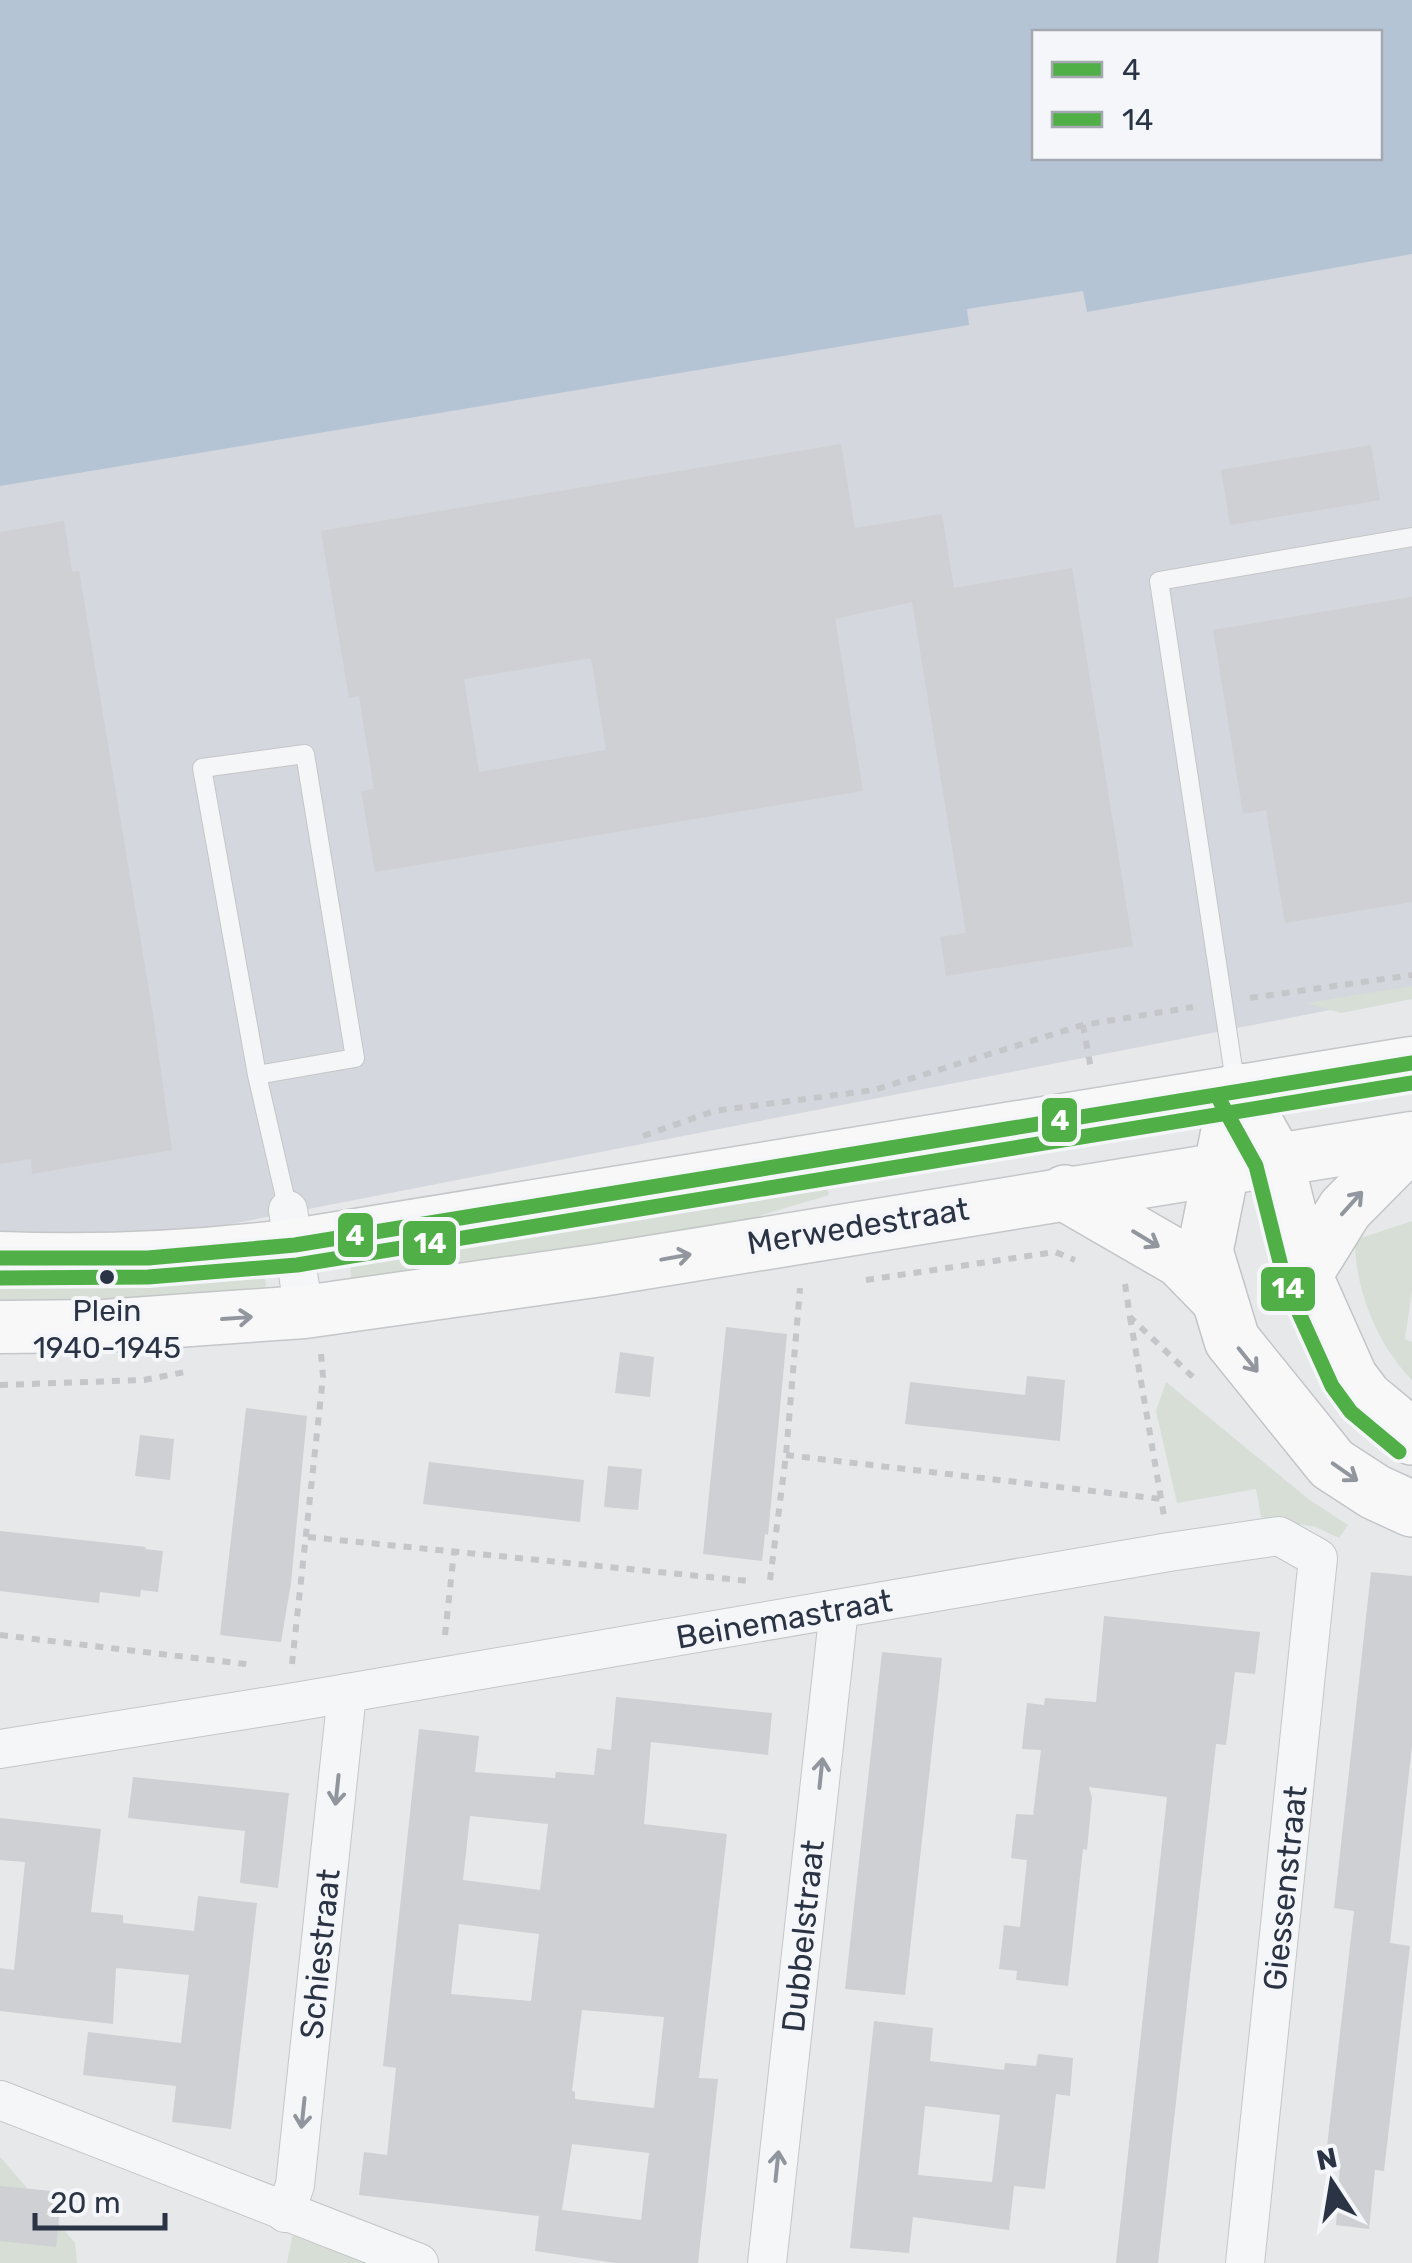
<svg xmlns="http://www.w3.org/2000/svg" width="1412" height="2263" font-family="Rubik,sans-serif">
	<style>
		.built { fill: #d4d7dd; fill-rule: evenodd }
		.green { fill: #d6ded6 }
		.water { fill: #b4c4d5; fill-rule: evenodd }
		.building { fill: #ced0d3; fill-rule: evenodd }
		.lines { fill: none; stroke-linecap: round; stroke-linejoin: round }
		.lane-casing { stroke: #c4c6c8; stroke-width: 20 }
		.street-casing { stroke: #c4c6c8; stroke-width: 40 }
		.secondary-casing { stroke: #c4c6c8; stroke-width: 55 }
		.primary-casing { stroke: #c2c5c8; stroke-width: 58 }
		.path { stroke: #c5c6ca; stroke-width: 6; stroke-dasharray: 8 8; stroke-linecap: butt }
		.lane { stroke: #f5f6f7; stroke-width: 18 }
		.street { stroke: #f5f6f7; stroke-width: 38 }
		.secondary { stroke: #f8f8f8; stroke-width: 52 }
		.primary { stroke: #f8f8f8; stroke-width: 55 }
		.bus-1-casing { stroke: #f4f6f9; stroke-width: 22 }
		.bus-2-casing { stroke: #f4f6f9; stroke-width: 22 }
		.bus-1 { stroke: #50af46; stroke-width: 15 }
		.bus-2 { stroke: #50af46; stroke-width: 15 }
		.oneway { stroke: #92969e }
		.oneway2 { stroke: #90959e }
		.bus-dot { fill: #2b3445; stroke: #f4f6f9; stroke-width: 4 }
		.labels { text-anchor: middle; stroke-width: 8; stroke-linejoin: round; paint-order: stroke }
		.bus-label { font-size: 30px; fill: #2b3445; stroke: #f4f6f9 }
		.street-label { font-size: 32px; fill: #2b3445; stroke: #f4f6f9 }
		.line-badge { stroke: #f4f6f9; stroke-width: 4 }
		.badge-label { font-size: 28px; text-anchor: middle; font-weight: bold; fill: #fff }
	</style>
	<rect width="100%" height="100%" fill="#e6e8ea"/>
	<path class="built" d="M0 0H1412V994L0 1269ZM1034 32H1380V158H1034Z"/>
	<g class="green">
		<polygon points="1412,986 1412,999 1341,1013 1306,1003"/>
		<polygon points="825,1179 829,1195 709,1231 351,1280 350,1261"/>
		<path d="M1412 1221V1291L1405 1339 1412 1342V1380C1377 1344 1355 1290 1355 1240Z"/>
		<polygon points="263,1274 266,1284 263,1292 0,1306 0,1279"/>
		<polygon points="1166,1382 1307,1498 1348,1525 1339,1538 1316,1527 1261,1517 1256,1489 1177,1503 1156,1411"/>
		<polygon points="0,2157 75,2243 77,2263 0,2263"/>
		<polygon points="294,2227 373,2263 287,2263"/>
	</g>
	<path class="water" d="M0 0H1412V254L1087 312 1083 291 967 309 969 325 0 486ZM1034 32H1380V158H1034Z"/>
	<g class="building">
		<path d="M841 444 855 528 942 514 954 588 1072 568 1133 946 946 976 940 937 966 933 912 602 835 619 863 791 375 872 361 791 374 789 359 696 349 698 321 531ZM591 658 606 750 479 772 464 679Z"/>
		<polygon points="1371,445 1380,500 1230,525 1221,470"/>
		<polygon points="64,521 72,572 79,571 153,1015 172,1150 32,1174 31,1159 0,1164 0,532"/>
		<polygon points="1412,597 1412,902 1285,923 1266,810 1243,814 1213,630"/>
		<polygon points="726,1327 787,1334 768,1535 765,1534 762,1561 703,1554"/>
		<polygon points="620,1352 654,1357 650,1397 615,1393"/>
		<polygon points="1027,1376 1065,1380 1060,1441 905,1424 910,1382 1025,1395"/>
		<polygon points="246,1408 307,1416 291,1583 281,1642 220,1635"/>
		<polygon points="140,1435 174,1439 170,1480 135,1476"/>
		<polygon points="429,1462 584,1480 580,1522 423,1504"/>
		<polygon points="608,1466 642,1469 638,1510 604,1507"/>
		<polygon points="0,1531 146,1547 145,1549 163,1551 158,1592 141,1590 140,1597 100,1592 99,1603 0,1591"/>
		<polygon points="1371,1572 1412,1576 1412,1746 1390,1943 1410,1946 1384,2171 1375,2170 1369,2229 1336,2225 1340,2166 1325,2164 1354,1911 1334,1908"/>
		<polygon points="1104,1616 1260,1632 1255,1674 1235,1672 1226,1745 1216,1744 1158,2263 1116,2263 1167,1797 1089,1787 1092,1798 1087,1850 1083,1849 1068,1986 1016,1980 1017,1971 999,1969 1004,1925 1020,1927 1027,1860 1011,1858 1016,1814 1033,1815 1041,1750 1022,1749 1027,1703 1044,1705 1045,1698 1096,1702"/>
		<polygon points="882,1652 942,1658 905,1995 845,1989"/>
		<path d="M616 1697 772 1713 768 1755 651 1742 644 1824 727 1834 699 2078 718 2079 698 2263H615L535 2251 539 2216 359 2195 364 2152 387 2155 396 2068 383 2066 419 1729 479 1736 475 1772 555 1778 556 1772 594 1775 597 1748 611 1750ZM470 1816 548 1824 540 1890 463 1880ZM459 1924 539 1934 531 2001 451 1994ZM582 2010 664 2017 654 2108 575 2099V2092L572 2091ZM572 2144 649 2153 641 2220 562 2210Z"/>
		<polygon points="133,1777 289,1793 278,1888 240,1883 245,1831 128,1818"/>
		<polygon points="0,1818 101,1829 91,1912 123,1915 123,1923 194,1931 198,1896 257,1903 231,2129 172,2122 176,2086 83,2075 88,2032 181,2043 189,1975 116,1968 113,2024 0,2011 0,1968 14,1970 25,1862 0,1860"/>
		<path d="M874 2021 933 2028 930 2061 1004 2070 1005 2063 1036 2066 1038 2054 1073 2058 1070 2096 1056 2094 1045 2189 1014 2186 1009 2230 913 2217 909 2253 850 2248ZM925 2106 1000 2115 992 2182 918 2175Z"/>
		<polygon points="0,2186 62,2192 56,2247 0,2241"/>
	</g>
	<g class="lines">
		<g class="lane-casing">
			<g id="lane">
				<polyline points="257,1075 355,1058 305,754 202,768 257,1075 288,1210"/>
				<polyline points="1236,1088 1159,581 1412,537"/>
			</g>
		</g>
		<g class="street-casing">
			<g id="street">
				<polyline points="288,1210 304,1312"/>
				<polyline points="0,1749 289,1703 1169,1552 1279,1536 1318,1558 1245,2263"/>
				<polyline points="0,2100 419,2263"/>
				<polyline points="285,2213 295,2185 347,1693"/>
				<polyline points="767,2263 839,1609"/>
			</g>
		</g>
		<g class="secondary-casing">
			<g id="secondary">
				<path d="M0 1258C98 1262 197 1257 295 1245L1412 1063"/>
				<polyline points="0,1327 104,1326 304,1312 601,1270 1412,1138"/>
			</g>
		</g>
		<g class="primary-casing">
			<g id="primary">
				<polyline points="1237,1091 1205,1251 1232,1340 1332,1464 1375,1492 1412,1509"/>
				<polyline points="1237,1091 1275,1159 1304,1275 1350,1378 1365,1398 1412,1437"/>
				<polyline points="1065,1193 1181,1260 1217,1297"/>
				<polyline points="1304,1275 1345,1209 1412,1141"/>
			</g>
		</g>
		<g class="path">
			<polyline points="1250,998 1412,975"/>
			<polyline points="1083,1025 1091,1069"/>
			<polyline points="643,1136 714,1111 874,1090 1083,1025 1193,1007"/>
			<polyline points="866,1280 1055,1252 1075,1260"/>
			<polyline points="1125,1284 1130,1317 1198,1382"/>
			<polyline points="1130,1317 1164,1516"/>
			<polyline points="0,1385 144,1380 185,1372"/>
			<polyline points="786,1455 1161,1499"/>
			<polyline points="308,1537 749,1581"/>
			<polyline points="770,1580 786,1455 800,1288"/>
			<polyline points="0,1635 254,1665"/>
			<polyline points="445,1635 454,1552"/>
			<polyline points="292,1664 323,1377 321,1354"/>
		</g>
		<use href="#lane" class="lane"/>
		<use href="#street" class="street"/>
		<use href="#secondary" class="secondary"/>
		<use href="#primary" class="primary"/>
		<g class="bus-1-casing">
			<polyline id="bus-1" points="0,1258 148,1258 295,1245 1412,1063"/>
		</g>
		<g class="bus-2-casing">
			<g id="bus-2">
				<polyline points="1220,1101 1256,1166 1285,1282 1332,1386 1351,1412 1399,1452"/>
				<polyline points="0,1278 148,1277 297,1265 1412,1083"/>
			</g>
		</g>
		<use href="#bus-1" class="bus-1"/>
		<use href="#bus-2" class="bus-2"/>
	</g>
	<defs><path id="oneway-shaft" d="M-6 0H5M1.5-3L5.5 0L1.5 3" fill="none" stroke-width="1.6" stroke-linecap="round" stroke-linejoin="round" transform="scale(2.5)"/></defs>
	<g class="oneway">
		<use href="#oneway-shaft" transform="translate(1352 1203) rotate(-48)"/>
		<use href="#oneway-shaft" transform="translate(1146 1239) rotate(31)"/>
		<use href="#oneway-shaft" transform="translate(676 1257) rotate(-10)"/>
		<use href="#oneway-shaft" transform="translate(237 1318) rotate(-4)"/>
		<use href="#oneway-shaft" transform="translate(1248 1360) rotate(51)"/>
		<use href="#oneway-shaft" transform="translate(1345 1472) rotate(35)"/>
	</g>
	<g class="oneway2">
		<use href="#oneway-shaft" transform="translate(821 1773) rotate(-84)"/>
		<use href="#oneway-shaft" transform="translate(337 1790) rotate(96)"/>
		<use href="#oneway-shaft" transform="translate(303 2113) rotate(96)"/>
		<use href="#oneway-shaft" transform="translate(777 2166) rotate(-84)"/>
	</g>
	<circle class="bus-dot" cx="107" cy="1277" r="9"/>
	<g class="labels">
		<g class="bus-label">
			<text x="107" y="1321">Plein<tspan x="107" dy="37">1940-1945</tspan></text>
		</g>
		<g class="street-label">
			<text transform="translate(858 1226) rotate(-9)" y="11">Merwedestraat</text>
			<text transform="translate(784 1619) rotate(-10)" y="11">Beinemastraat</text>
			<text transform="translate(1285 1888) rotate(-84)" y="11">Giessenstraat</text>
			<text transform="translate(803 1936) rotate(-84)" y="11">Dubbelstraat</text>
			<text transform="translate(320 1954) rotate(-84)" y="11">Schiestraat</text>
		</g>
	</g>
	<g class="line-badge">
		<rect x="1040" y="1096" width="39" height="48" rx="10" fill="#50af46"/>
		<rect x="336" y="1211" width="39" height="48" rx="10" fill="#50af46"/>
		<rect x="401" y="1219" width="57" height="48" rx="10" fill="#50af46"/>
		<rect x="1259" y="1265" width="58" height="48" rx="10" fill="#50af46"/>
	</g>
	<g class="badge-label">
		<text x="1060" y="1130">4</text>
		<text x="355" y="1245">4</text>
		<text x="430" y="1253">14</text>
		<text x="1288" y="1298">14</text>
	</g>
	<rect x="1032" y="30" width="350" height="130" fill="#f4f6f9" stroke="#a4a8b1" stroke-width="2.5"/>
	<rect x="1052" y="62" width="50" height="15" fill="#50af46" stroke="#a4a8b1" stroke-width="2.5"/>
	<text x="1122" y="80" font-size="30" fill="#2b3445">4</text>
	<rect x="1052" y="112" width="50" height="15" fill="#50af46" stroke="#a4a8b1" stroke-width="2.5"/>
	<text x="1122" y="130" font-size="30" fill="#2b3445">14</text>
	<g transform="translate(1332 2183) rotate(348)" stroke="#f4f6f9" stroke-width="8" paint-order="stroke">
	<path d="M0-8L18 38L0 25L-18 38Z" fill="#2b3445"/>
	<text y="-15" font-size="28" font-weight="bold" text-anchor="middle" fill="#2b3445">N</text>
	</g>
	<path d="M35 2213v15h130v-15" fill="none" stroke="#2b3445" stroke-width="5"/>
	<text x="50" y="2213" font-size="30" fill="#2b3445" stroke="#f4f6f9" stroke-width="8" paint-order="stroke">20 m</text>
</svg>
